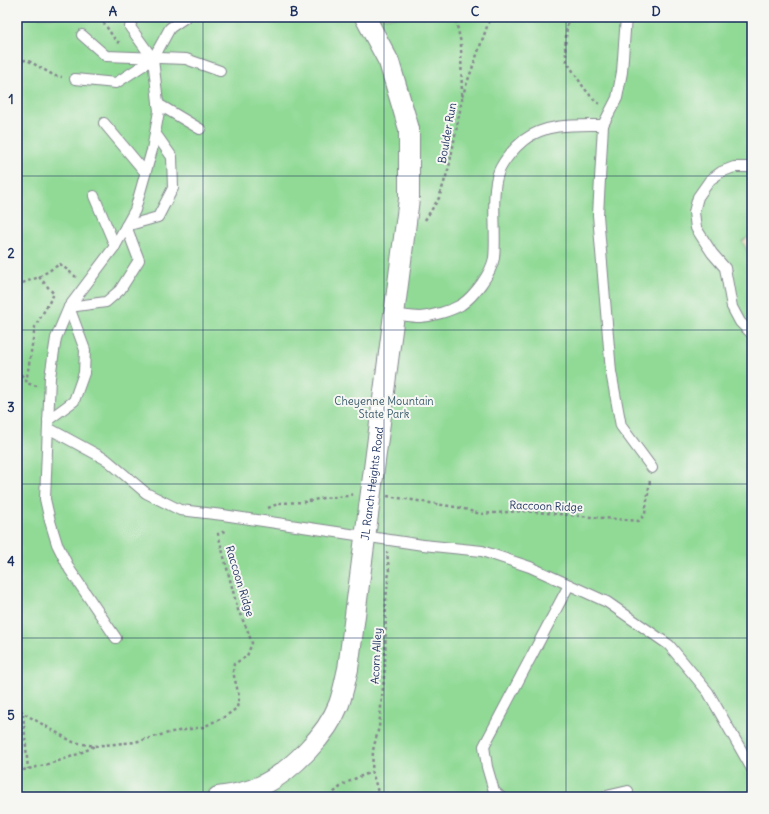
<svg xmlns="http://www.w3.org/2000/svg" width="769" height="814" font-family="Delius,sans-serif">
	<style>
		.green { fill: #91da96; stroke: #56847a }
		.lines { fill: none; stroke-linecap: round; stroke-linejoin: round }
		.service-casing { stroke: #84878e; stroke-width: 12 }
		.minor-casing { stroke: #84878e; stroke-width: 22 }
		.path { stroke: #84878e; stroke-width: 2.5; stroke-dasharray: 3 3; stroke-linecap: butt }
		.service { stroke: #fff; stroke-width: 10 }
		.minor { stroke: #fff; stroke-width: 20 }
		.grid { fill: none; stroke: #1b2f5e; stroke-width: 1; stroke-opacity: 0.55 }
		.labels { text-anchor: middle; stroke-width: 4; stroke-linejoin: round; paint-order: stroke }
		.street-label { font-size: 11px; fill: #1b2f5e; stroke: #f6f6f2 }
		.park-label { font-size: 11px; fill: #385a6c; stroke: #f6f6f2 }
		.neatline { fill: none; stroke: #1b2f5e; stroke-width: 1.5 }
		.grid-label { font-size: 13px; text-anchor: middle; font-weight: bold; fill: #1b2f5e }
	</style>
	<rect width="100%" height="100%" fill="#f6f6f2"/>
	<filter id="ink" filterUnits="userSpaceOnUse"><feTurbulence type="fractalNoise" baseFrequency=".025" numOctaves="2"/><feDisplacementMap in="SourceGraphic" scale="8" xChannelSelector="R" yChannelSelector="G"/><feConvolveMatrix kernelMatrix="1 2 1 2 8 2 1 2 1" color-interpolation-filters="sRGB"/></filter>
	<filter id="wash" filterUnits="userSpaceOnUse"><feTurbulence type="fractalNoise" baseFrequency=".012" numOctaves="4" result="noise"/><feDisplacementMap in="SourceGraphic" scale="16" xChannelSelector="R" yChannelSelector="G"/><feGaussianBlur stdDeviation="0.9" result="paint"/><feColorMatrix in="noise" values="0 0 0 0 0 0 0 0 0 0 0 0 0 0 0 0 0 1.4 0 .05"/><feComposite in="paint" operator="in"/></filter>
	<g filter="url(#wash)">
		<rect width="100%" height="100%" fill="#eddfbd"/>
		<polygon class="green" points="17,17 752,17 752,235 742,241 752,259 752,797 17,797"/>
	</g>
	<g filter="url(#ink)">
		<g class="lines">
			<g class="service-casing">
				<g id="service">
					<polyline points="626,17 622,72 617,98 603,125 598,215 611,372 621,426 652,468"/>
					<polyline points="82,35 106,56 186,59 220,71"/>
					<polyline points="75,79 116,83 153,59 170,28 186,17"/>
					<polyline points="158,104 200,129"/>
					<polyline points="104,123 145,172"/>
					<polyline points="752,167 734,167 721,172 710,180 698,197 694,212 696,228 712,253 725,268 732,307 740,322 752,334"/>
					<polyline points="94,196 115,246"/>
					<path d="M393 314C402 315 412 317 420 317 433 316 450 311 461 305 474 296 491 274 494 258 497 234 490 192 499 171 504 160 515 147 524 140 546 123 576 125 603 125"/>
					<polyline points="48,420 74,401 84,373 85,350 69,307 106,302 120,290 139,260 126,226 158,217 173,188 172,157 155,133"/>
					<polyline points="48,428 107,460 146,493 180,510 223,515 423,545 482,551 530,567 607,602 669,645 708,692 752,769"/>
					<polyline points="116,638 70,570 57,544 50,521 45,499 50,377 56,338 69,307 115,246 135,210 152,150 159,111 153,59 130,27 133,17"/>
					<polyline points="501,797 494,791 487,767 484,746 569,585"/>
					<polyline points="602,797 628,791"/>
				</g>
			</g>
			<g class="minor-casing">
				<g id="minor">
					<path id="s1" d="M218 797C234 795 249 792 263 785 292 770 327 735 339 704 343 693 345 681 348 669L409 199V129L389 62 365 17"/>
				</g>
			</g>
			<g class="path">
				<polyline points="100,17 116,41 120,43"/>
				<polyline points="568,17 565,47 567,62 584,88 595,101 600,104"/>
				<polyline points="576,17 578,18 583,17"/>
				<polyline points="17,61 27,60 55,76 62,77"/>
				<polyline points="462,97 489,21 493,17"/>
				<polyline points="425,220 439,198 449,167 462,100 461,43 455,17"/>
				<polyline points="17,285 39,277 60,264 76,277"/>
				<polyline points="17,370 26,380"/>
				<polyline points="37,386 26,383 35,327 54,294 39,277"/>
				<polyline points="387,496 461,508 480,514 523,511 639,521 645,514 650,480"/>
				<polyline points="268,508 280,503 304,502 323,498 348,496 353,494"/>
				<polyline points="17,705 23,713 73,742 94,746 135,742 172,732 203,727 226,716 237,708 239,696 233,672 234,664 247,656 252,643 247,629 238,610 218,534 227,530"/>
				<polyline points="23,714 28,769"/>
				<path d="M17 771C37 768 77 757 94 746"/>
				<path d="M330 797C341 783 356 778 372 772"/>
				<polyline points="378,797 377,788 372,772 373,750 379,727 385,667 386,599 389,571 387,552"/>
			</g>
			<use href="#service" class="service"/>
			<use href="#minor" class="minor"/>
		</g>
	</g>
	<path class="grid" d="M203 17V797M384 17V797M566 17V797M17 176H752M17 330H752M17 484H752M17 638H752"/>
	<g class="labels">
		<g class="street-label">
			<text transform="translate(447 133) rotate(-80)" y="4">Boulder Run</text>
			<text dy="4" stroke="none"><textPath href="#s1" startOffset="383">JL Ranch Heights Road</textPath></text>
			<text transform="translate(546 506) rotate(2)" y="4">Raccoon Ridge</text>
			<text transform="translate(240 581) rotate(73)" y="4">Raccoon Ridge</text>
			<text transform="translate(376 656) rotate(-87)" y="4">Acorn Alley</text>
		</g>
		<g class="park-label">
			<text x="384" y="405">Cheyenne Mountain<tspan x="384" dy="13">State Park</tspan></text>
		</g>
	</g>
	<rect width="769" height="814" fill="none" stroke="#f6f6f2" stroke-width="44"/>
	<rect x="22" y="22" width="725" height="770" class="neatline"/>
	<g class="grid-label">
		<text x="113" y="16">A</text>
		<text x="294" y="16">B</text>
		<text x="475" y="16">C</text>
		<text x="656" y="16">D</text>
		<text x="11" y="104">1</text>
		<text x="11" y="258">2</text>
		<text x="11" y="412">3</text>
		<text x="11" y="566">4</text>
		<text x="11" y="720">5</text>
	</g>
</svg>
